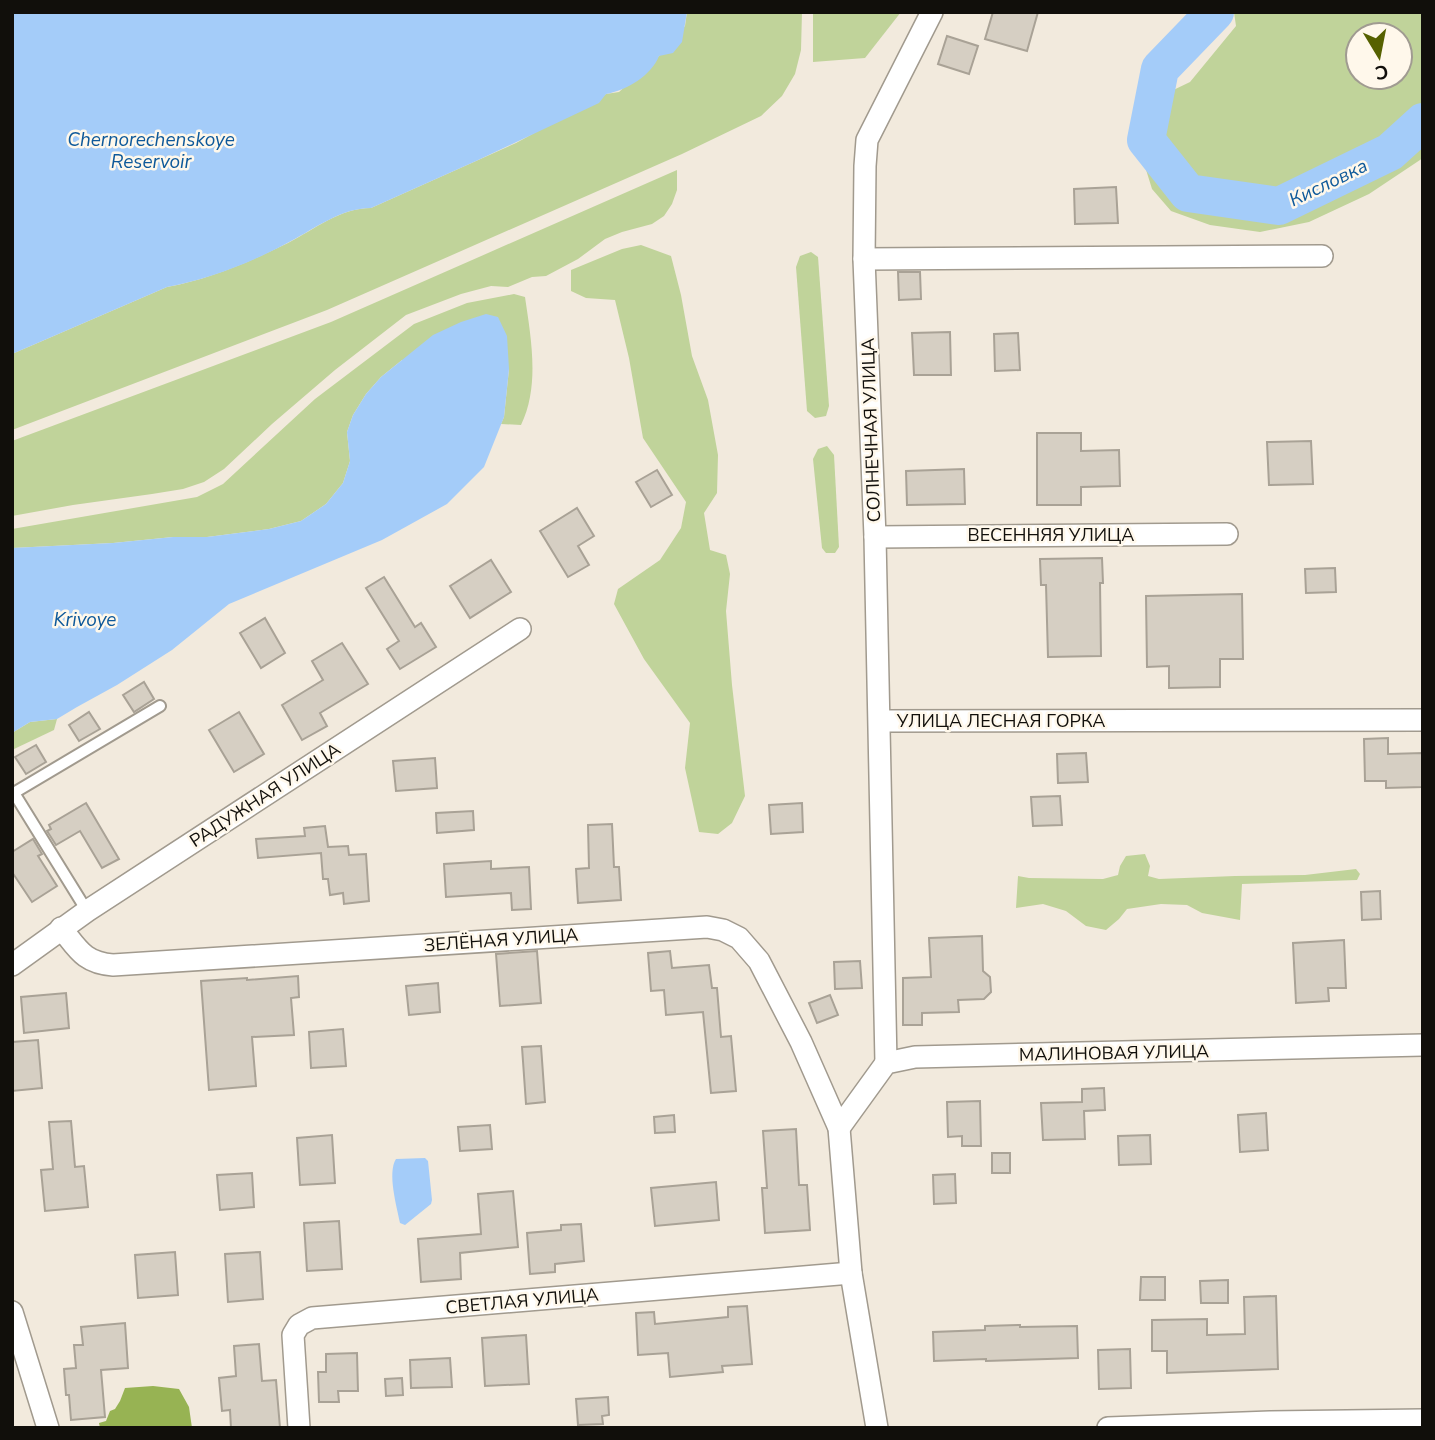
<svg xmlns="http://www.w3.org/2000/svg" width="1435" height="1440" font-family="'Nunito Sans',sans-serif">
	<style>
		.green { fill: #c0d39a; fill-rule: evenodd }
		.forest { fill: #97b353 }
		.water { fill: #a4ccf9 }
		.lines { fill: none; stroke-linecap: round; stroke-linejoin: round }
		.river { stroke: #a4ccf9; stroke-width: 38 }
		.building { fill: #d6cfc3; stroke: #a9a296; stroke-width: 2 }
		.lane-casing { stroke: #a19a8e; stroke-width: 14 }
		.street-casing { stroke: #a19a8e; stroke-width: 24 }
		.lane { stroke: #fff; stroke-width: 10 }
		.street { stroke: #fff; stroke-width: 21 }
		.labels { text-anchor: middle; stroke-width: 5; stroke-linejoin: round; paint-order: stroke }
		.street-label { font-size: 18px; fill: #110f0b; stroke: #fff8eb }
		.water-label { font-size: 19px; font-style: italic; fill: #0e599a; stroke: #fff8eb }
	</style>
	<rect width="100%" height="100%" fill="#f2eadd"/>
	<g class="green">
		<path d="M687 12H802L801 50 795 74 782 96 761 116 682 154 327 310 12 430V354L167 287C210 279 249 262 288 243 315 229 340 208 371 208L516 143 606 94 619 92 659 56 685 26Z"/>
		<polygon points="813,12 901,12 865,58 813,62"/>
		<path d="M1234 12H1423V115L1380 151 1344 171 1284 194 1265 197 1218 191 1197 178 1182 173 1166 159 1155 140 1163 95 1190 82 1236 26ZM1358 35H1400V77H1358Z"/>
		<polygon points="1423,130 1423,158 1369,194 1309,222 1260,232 1210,225 1171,211 1152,189 1139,147 1160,176 1184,197 1214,209 1263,215 1302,206 1358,178 1396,157"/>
		<polygon points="677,170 677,190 672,204 664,216 652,224 622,232 605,239 578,259 546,276 532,277 508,287 491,286 461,294 406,315 335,370 272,424 224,469 204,482 183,489 152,494 73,505 12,516 12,441 331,322"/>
		<polygon points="641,245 671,256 681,295 692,356 708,400 718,455 717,493 704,513 710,550 726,555 730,574 726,611 732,685 745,796 732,823 718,834 699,832 685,768 690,723 644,659 614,604 618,589 660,560 681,528 686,502 643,438 629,358 615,300 586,298 571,291 571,270 622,249"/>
		<polygon points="811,252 818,257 829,406 826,416 815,418 807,411 796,267 800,256"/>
		<path d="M514 294 525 297C531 338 540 386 521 425L501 424 504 417 509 369 402 360 381 377 366 394 353 415 347 432 350 461 343 483 326 504 301 521 269 529 207 537H173L113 543 12 548V529L197 497 223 484 315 399 414 324 467 303Z"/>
		<polygon points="827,446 834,455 839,547 835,553 826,553 822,548 813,459 818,449"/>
		<polygon points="57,719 54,730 12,750 12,733 30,722"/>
		<polygon points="1145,854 1150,866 1148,876 1159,879 1235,876 1305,875 1356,869 1360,874 1357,880 1242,884 1240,920 1202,913 1187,905 1161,904 1127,909 1119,919 1106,930 1086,926 1066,911 1043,904 1016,908 1018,876 1029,878 1103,879 1118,875 1120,866 1126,856"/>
	</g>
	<polygon class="forest" points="153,1386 179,1389 189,1407 192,1428 100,1428 99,1423 106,1421 110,1411 115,1409 120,1401 125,1388"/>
	<g class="water">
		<path d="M12 12H687L682 42 673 53 659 56C651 76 627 90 606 94L599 103 476 161 371 208C341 208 316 228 291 241 253 262 209 279 167 287L12 354Z"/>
		<polygon points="486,314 498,317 507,336 509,369 504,417 484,467 447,504 382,540 229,604 172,650 117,685 77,707 57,719 30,722 12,733 12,548 113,543 173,537 207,537 269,529 301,521 326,504 343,483 350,461 347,432 353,415 366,394 381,377 433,335 461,322"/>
		<path d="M425 1158 428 1161 432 1200 431 1204 405 1225 400 1223C397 1207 387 1173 396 1159Z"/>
	</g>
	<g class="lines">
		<polyline class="river" points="1215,12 1160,69 1146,140 1188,193 1279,206 1390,152 1423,122"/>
	</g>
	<g class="building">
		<polygon points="993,12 1038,12 1027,51 985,39"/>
		<polygon points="947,36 978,46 969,74 938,64"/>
		<polygon points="1116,187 1118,223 1075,224 1074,189"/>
		<polygon points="898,272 920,272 921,299 899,300"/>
		<polygon points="950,332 951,375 914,375 912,333"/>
		<polygon points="1018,333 1020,370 995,371 994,334"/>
		<polygon points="1037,433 1081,433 1081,451 1119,450 1120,486 1081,487 1081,505 1037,505"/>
		<polygon points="1311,441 1313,484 1269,485 1267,442"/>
		<polygon points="964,469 965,504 907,505 906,471"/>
		<polygon points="657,470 672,495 651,507 636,482"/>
		<polygon points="577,508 594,536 578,546 589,565 568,577 540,531"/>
		<polygon points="1102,558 1103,583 1100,583 1101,656 1048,657 1046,585 1041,585 1040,559"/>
		<polygon points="491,560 511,592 470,618 450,586"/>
		<polygon points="1335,568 1336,592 1306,593 1305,569"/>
		<polygon points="384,577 415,627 421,623 436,647 400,669 387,649 399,641 366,588"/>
		<polygon points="1242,594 1243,659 1220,659 1220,687 1169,688 1169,666 1147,667 1146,596"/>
		<polygon points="265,618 285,653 261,668 240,633"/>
		<polygon points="342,643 368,684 320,713 327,726 302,740 282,705 323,680 312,661"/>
		<polygon points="144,682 154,699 134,712 123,695"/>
		<polygon points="89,712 100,729 79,741 69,725"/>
		<polygon points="239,712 264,754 234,772 209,730"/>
		<polygon points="1388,738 1388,754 1423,753 1423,787 1386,788 1386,781 1365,781 1364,739"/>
		<polygon points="36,745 46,762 26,774 15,757"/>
		<polygon points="1086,753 1088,782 1058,783 1057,754"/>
		<polygon points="435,758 437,788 396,791 393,761"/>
		<polygon points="1060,796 1062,825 1033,826 1031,797"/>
		<polygon points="86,803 119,859 102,868 80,831 56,845 47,831 51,829 49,825"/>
		<polygon points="802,803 803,832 771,834 769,805"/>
		<polygon points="473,811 474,830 437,833 436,813"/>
		<polygon points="612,824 614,867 619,867 621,900 578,903 576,869 589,868 588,825"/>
		<polygon points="325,826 328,847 348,846 349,855 366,854 369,901 344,904 343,893 330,895 328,879 323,879 321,853 258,858 256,839 305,836 304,828"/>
		<polygon points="33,839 42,854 38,856 57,886 32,902 12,872 12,852"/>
		<polygon points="491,861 491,869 529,867 531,909 512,910 511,893 446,897 444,864"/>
		<polygon points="1380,891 1381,919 1362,920 1361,892"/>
		<polygon points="982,936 983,971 990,977 991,992 984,999 958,1000 959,1012 922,1013 922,1025 903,1025 903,978 931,977 929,938"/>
		<polygon points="1344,940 1346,988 1328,988 1329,1001 1296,1003 1293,943"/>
		<polygon points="537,951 541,1003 500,1006 496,954"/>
		<polygon points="670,951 672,968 709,965 712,988 717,988 721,1037 731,1036 736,1091 711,1093 703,1012 666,1015 664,990 651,991 648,953"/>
		<polygon points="860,961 862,988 835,989 834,962"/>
		<polygon points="298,976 299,997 291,998 294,1035 252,1037 256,1086 209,1090 201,981 247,978 247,980"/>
		<polygon points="438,983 440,1012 409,1015 406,986"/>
		<polygon points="66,993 69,1028 24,1033 21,997"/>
		<polygon points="830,995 838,1015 817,1023 809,1003"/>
		<polygon points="343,1029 346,1066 311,1068 309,1032"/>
		<polygon points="38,1040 42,1088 12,1091 12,1042"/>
		<polygon points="541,1046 545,1102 526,1104 522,1047"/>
		<polygon points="1104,1088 1105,1110 1084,1111 1085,1139 1043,1140 1041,1103 1082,1102 1082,1089"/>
		<polygon points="980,1101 981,1146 962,1146 962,1136 948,1137 947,1102"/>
		<polygon points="1266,1113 1268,1150 1240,1152 1238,1115"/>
		<polygon points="674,1115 675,1132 655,1133 654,1117"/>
		<polygon points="71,1121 75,1167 84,1166 88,1207 45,1211 41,1170 53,1169 49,1122"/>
		<polygon points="490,1125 492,1149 460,1151 458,1127"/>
		<polygon points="796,1129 799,1185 807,1185 810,1230 765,1233 762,1188 767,1188 763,1131"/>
		<polygon points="332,1135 335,1183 300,1185 297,1138"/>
		<polygon points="1150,1135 1151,1164 1119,1165 1118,1136"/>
		<rect x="992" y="1153" width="18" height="20"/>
		<polygon points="252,1173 254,1207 220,1210 217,1175"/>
		<polygon points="955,1174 956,1203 934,1204 933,1175"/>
		<polygon points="716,1182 719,1220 655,1226 651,1188"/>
		<polygon points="513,1191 518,1247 460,1253 461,1279 421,1282 418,1239 481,1234 478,1194"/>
		<polygon points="339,1221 342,1269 307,1271 304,1223"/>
		<polygon points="581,1224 584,1261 555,1264 555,1272 530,1274 527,1233 561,1230 561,1225"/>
		<polygon points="175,1252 178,1295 138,1298 135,1255"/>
		<polygon points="260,1252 263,1299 228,1302 225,1254"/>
		<polygon points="1141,1277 1165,1277 1165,1300 1140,1300"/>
		<polygon points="1228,1280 1228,1303 1201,1303 1200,1281"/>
		<polygon points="1276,1296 1278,1369 1167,1373 1167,1351 1152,1351 1152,1320 1207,1319 1207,1335 1245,1334 1244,1297"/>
		<polygon points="747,1306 752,1364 722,1366 723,1372 670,1377 668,1353 638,1355 636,1313 654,1312 655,1324 728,1317 728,1307"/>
		<polygon points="125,1323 128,1368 101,1370 105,1417 71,1420 69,1395 66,1395 64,1369 76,1368 74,1345 83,1345 81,1327"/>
		<polygon points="1020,1325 1020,1327 1077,1326 1078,1358 986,1361 986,1359 934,1361 933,1332 985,1330 985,1326"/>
		<polygon points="526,1335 529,1384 485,1386 482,1338"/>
		<polygon points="259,1344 262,1381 276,1380 280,1428 231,1428 230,1410 222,1411 219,1378 236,1376 234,1346"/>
		<polygon points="1130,1349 1131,1388 1099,1389 1098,1350"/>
		<polygon points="357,1353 358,1391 338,1391 339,1402 319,1402 318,1372 326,1372 326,1354"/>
		<polygon points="450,1358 452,1387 411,1388 410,1360"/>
		<polygon points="402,1378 403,1395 386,1396 385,1379"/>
		<polygon points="608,1397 609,1415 602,1416 603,1424 578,1425 576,1399"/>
	</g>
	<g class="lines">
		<g class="lane-casing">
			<g id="lane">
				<polyline points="14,793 87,911"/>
				<polyline points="12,794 160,706"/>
			</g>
		</g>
		<g class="street-casing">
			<g id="street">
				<polyline points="864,259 1322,256"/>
				<polyline points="875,537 1227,534"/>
				<polyline points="880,721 1423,720"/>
				<path d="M61 928C78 949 84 963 113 965L707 927 723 930 739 938 759 961 801 1042 839 1128 851 1273 877 1428"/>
				<polyline points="12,965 87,911 520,629"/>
				<polyline points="886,1063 875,537 864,259 865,166 867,140 932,12"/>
				<polyline points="839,1128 886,1063 915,1057 1423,1045"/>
				<polyline points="12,1312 48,1428"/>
				<polyline points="299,1428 293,1335 299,1325 312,1318 851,1273"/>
				<polyline points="1108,1428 1270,1422 1423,1420"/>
			</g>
		</g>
		<use href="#lane" class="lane"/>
		<use href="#street" class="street"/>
	</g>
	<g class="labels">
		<g class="street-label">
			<text transform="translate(871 430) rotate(-92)" y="6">СОЛНЕЧНАЯ УЛИЦА</text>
			<text x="1051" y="541">ВЕСЕННЯЯ УЛИЦА</text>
			<text x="1001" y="727">УЛИЦА ЛЕСНАЯ ГОРКА</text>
			<text transform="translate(265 795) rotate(-33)" y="6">РАДУЖНАЯ УЛИЦА</text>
			<text transform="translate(501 940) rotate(-4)" y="6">ЗЕЛЁНАЯ УЛИЦА</text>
			<text transform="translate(1114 1053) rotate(-1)" y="6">МАЛИНОВАЯ УЛИЦА</text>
			<text transform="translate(522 1301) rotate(-5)" y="6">СВЕТЛАЯ УЛИЦА</text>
		</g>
		<g class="water-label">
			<text x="151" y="146">Chernorechenskoye<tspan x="151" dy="22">Reservoir</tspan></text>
			<text transform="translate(1328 182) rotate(-26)" y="7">Кисловка</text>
			<text x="85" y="626">Krivoye</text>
		</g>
	</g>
	<rect width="1435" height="1440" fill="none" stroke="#110f0b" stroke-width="28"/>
	<g transform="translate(1379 56) rotate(170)"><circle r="33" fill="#fff8eb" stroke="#a09b91" stroke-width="2"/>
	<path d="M0-5L12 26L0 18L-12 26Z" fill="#566100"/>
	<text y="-10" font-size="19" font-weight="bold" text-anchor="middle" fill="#110f0b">С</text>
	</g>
</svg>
